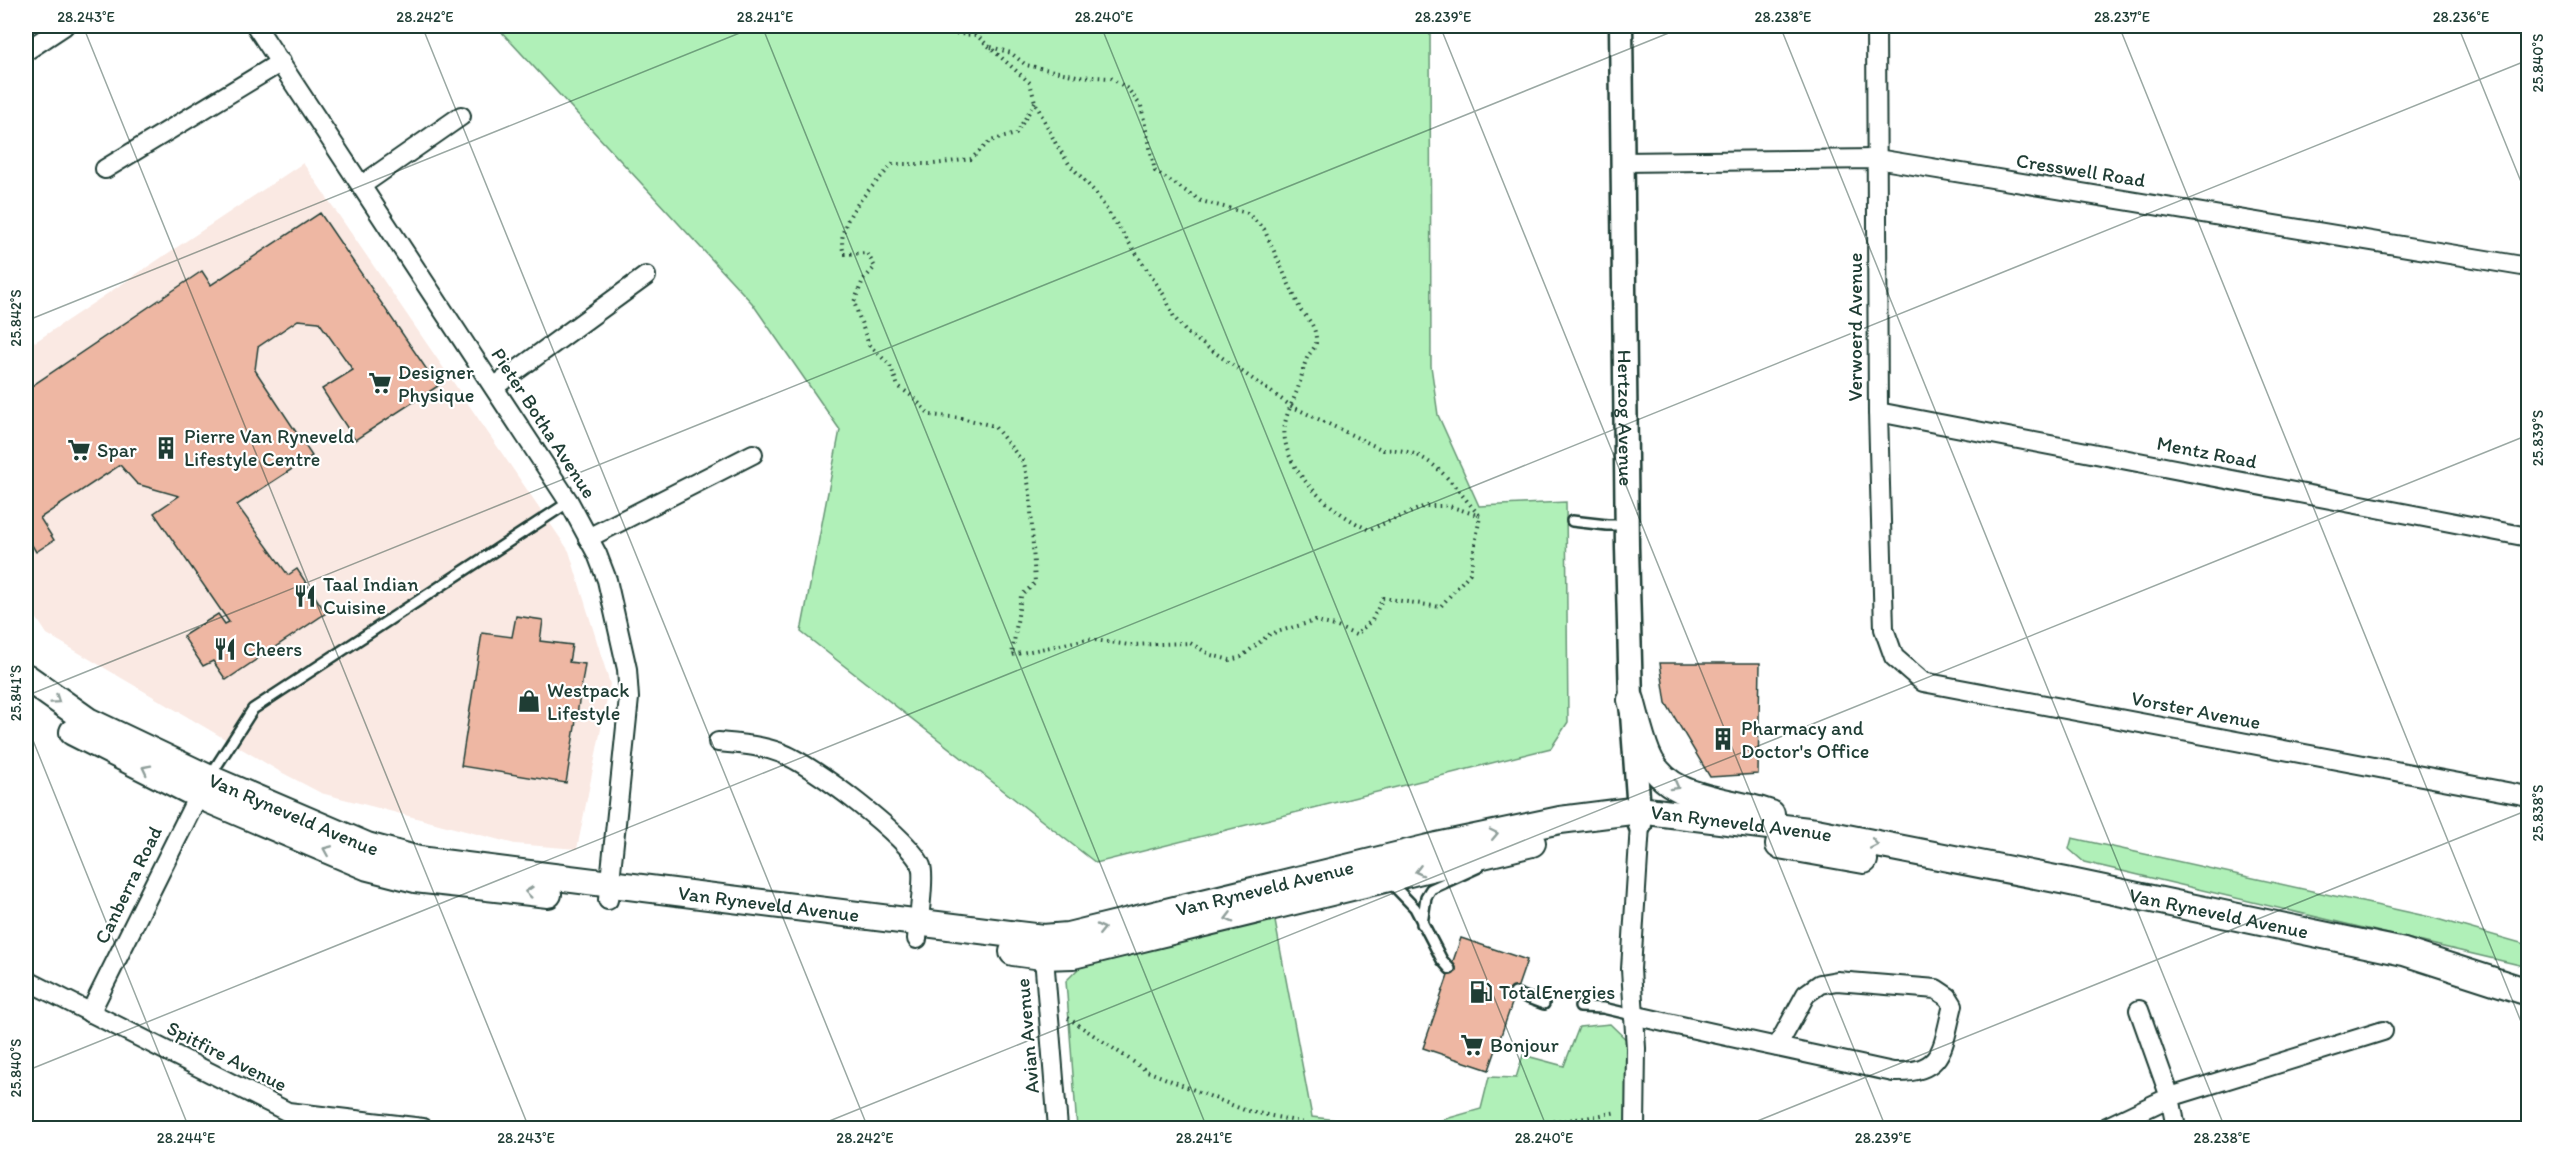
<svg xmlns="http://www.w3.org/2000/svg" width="2554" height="1154" font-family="Itim,sans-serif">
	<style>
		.built { fill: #fae9e3 }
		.green { fill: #b0f0b8; stroke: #689676; stroke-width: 1.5 }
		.building { fill: #eeb7a3; stroke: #1f3d34; stroke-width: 1.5 }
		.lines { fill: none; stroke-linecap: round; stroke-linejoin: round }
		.service-casing { stroke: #1f3d34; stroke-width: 14 }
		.minor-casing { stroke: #1f3d34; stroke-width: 22 }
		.tertiary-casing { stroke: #1f3d34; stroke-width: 27 }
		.secondary-casing { stroke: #1f3d34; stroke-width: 30 }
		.path { stroke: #1f3d34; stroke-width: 4; stroke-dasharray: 1.5 4.5; stroke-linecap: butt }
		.service { stroke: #fff; stroke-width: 9 }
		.minor { stroke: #fff; stroke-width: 18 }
		.tertiary { stroke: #fff; stroke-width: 22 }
		.secondary { stroke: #fff; stroke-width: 26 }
		.oneway { stroke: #8f9e9a }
		.ticks { fill: none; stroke: #1f3d34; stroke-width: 1.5; stroke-opacity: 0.45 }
		.labels { text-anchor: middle; stroke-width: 4.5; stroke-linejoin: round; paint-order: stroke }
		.street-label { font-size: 20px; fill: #1f3d34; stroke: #fff }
		.poi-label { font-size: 20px; fill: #1f3d34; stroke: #fff; text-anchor: start }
		.neatline { fill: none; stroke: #1f3d34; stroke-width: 2 }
		.ticks-label { font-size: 15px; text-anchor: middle; fill: #1f3d34 }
	</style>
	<rect width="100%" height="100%" fill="#fff"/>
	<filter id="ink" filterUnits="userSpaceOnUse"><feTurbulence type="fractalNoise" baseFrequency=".0167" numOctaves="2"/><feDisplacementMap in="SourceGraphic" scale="12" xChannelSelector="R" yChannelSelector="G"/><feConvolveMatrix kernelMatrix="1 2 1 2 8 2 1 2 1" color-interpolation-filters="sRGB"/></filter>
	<g filter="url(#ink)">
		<polygon class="built" points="303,163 569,551 610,684 577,849 515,844 321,793 279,771 47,634 26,602 26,328 35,342"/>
		<g class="green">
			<polygon points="496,26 1430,26 1431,366 1438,415 1479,506 1566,502 1568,722 1551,748 1096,863 801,632 840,430 752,303"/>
			<polygon points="2072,838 2430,917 2528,945 2528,967 2084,862 2069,849"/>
			<polygon points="1274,916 1312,1117 1406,1128 1077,1128 1066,981 1095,952"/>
			<polygon points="1610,1024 1635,1048 1634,1128 1414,1128 1481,1109 1489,1077 1516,1078 1523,1055 1564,1066 1579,1027"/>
		</g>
		<g class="building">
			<polygon points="320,213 438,386 355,440 322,389 353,370 319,322 298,320 258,347 255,370 312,456 237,505 288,575 297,569 326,613 226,680 213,661 203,666 183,636 218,614 225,624 229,622 154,513 179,496 137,484 120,465 40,518 54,540 36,552 26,535 26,390 202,271 211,285"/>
			<polygon points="516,616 543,620 540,641 572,645 569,662 585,664 566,783 461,766 482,633 512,637"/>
			<polygon points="1660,663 1760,663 1758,774 1710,777 1666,703"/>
			<polygon points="1461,938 1527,960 1489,1070 1423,1048"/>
		</g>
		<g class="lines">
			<g class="service-casing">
				<g id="service">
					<polyline points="1572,521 1607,525 1627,525"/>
					<polyline points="210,776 253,709 569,502"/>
					<polyline points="1389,881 1415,908 1442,960 1450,969"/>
					<polyline points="1422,924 1426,897 1431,889 1479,867"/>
					<polyline points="1515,993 1544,1004"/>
					<polyline points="1580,1007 1603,1008 1633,1015"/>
				</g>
			</g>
			<g class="minor-casing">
				<g id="minor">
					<polyline points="256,26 569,502 597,554 607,580 627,669 629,698 608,900"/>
					<polyline points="1876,26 1878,412 1884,629 1894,657 1923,682 2528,796"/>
					<polyline points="26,51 64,26"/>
					<polyline points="1622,162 1877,159 2528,267"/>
					<polyline points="105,169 281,62"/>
					<polyline points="362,185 461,116"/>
					<polyline points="494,387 646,276"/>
					<polyline points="1878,412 2528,537"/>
					<polyline points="588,538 753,454"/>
					<path d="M718 742C739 744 760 745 781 753 810 763 911 839 921 866 925 876 918 925 917 939"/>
					<polyline points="1043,945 1058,1128"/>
					<polyline points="26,980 288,1112 423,1128"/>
					<polyline points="90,1013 203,786"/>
					<path d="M1633 1015C1719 1035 1806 1053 1893 1072 1945 1074 1942 1047 1953 1005L1948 997 1936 989 1837 981 1820 984 1806 994 1777 1047"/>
					<polyline points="2107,1127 2170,1097 2139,1010"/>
					<polyline points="1635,1128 1636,1048 1631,969 1640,825"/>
					<polyline points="2176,1128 2170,1097 2383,1031"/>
				</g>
			</g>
			<g class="tertiary-casing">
				<g id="tertiary">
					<path id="s1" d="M1621 26 1627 547 1631 700 1640 825"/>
				</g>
			</g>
			<g class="secondary-casing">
				<g id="secondary">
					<path id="s2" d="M26 677 88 721 208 778 367 846 419 860 1043 938 1068 936 1437 846 1560 820 1639 810 1816 832 2066 881 2404 952 2528 992"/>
					<path d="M1631 700C1636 718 1640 737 1647 754 1666 803 1729 798 1771 814"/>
					<polyline points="73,732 198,795 368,867 415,879 548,894"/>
					<polyline points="1779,845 1864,860"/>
					<polyline points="1013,952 1042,956 1073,955 1532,843"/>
				</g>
			</g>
			<g class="path">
				<polyline points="933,26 959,34 975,35"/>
				<path d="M966 26 1030 83 1035 102 1056 144 1069 164 1095 192 1164 295 1174 317 1187 333 1291 406 1383 450C1431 446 1451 484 1480 516"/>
				<path d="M991 47 1011 53 1026 65 1077 76 1111 78 1128 89 1141 106 1155 171 1201 201 1247 213 1264 229 1301 311C1310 320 1317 329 1316 343 1315 349 1309 353 1307 358 1303 367 1302 377 1299 385 1295 398 1287 411 1285 424 1278 469 1333 513 1369 530L1425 506H1449L1480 516"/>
				<path d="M1035 102 1016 134 990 141 971 159 934 164H893C873 187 833 220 844 254L867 253 875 267 863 280 854 302 869 345 890 365 898 386 913 397 930 415 961 418 994 426 1024 463 1030 492 1035 583 1021 596 1012 655 1088 639 1129 645 1190 643 1211 655 1230 660 1241 657 1270 634 1315 621 1335 626 1356 635 1372 620 1383 598 1440 607 1470 573 1480 516"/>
				<polyline points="1068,1018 1147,1071 1244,1110 1328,1128"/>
				<polyline points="1487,1128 1586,1118 1617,1112"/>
			</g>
			<use href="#service" class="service"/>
			<use href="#minor" class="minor"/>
			<use href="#tertiary" class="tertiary"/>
			<use href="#secondary" class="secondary"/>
		</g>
		<defs><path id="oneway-chevron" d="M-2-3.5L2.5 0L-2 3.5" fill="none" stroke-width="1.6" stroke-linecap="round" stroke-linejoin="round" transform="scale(1.5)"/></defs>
		<g class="oneway">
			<use href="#oneway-chevron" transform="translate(56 700) rotate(34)"/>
			<use href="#oneway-chevron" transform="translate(146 769) rotate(-153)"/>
			<use href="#oneway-chevron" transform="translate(1675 786) rotate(29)"/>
			<use href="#oneway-chevron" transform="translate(1494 834) rotate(-12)"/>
			<use href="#oneway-chevron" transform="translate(1874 844) rotate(11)"/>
			<use href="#oneway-chevron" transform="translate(327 850) rotate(-157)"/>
			<use href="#oneway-chevron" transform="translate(1419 871) rotate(166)"/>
			<use href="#oneway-chevron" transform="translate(529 892) rotate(-174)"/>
			<use href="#oneway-chevron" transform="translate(1229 918) rotate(166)"/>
			<use href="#oneway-chevron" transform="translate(1101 929) rotate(-13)"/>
		</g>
	</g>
	<path class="ticks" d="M83 26 529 1128M422 26 868 1128M762 26 1207 1128M1101 26 1547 1128M1440 26 1886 1128M1780 26 2225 1128M2119 26 2528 1039M2458 26 2528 199M26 321 757 26M26 696 1686 26M26 723 189 1128M26 1071 2528 60M812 1128 2528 435M1740 1128 2528 810"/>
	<defs>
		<g id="supermarket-bare" transform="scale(1.8)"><path d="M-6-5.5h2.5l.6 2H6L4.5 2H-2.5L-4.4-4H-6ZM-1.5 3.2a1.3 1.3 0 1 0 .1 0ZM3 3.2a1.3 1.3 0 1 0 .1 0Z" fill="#1f3d34" stroke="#fff" stroke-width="2.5" paint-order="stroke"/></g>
		<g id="building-bare" transform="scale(1.8)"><path d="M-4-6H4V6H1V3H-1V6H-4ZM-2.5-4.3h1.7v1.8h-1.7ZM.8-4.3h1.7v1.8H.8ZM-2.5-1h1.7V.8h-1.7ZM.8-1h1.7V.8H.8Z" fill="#1f3d34" stroke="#fff" stroke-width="2.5" paint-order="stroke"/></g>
		<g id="restaurant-bare" transform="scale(1.8)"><path d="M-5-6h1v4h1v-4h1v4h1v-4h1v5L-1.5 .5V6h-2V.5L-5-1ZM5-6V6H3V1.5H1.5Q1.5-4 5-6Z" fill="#1f3d34" stroke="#fff" stroke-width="2.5" paint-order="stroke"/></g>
		<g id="shop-bare" transform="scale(1.8)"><path d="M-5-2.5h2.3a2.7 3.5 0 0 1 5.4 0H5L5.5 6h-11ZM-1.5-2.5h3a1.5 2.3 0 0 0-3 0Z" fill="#1f3d34" stroke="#fff" stroke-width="2.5" paint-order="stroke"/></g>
		<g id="fuel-bare" transform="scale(1.8)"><path d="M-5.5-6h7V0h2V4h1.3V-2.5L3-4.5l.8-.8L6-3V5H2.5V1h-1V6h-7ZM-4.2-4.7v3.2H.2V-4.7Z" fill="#1f3d34" stroke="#fff" stroke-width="2.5" paint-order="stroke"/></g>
	</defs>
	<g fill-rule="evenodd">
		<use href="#supermarket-bare" x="380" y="383"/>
		<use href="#building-bare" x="166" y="448"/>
		<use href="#supermarket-bare" x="79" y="450"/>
		<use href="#restaurant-bare" x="305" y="596"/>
		<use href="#restaurant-bare" x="225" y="649"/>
		<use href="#shop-bare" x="529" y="701"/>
		<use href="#building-bare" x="1723" y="739"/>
		<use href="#fuel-bare" x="1481" y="992"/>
		<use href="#supermarket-bare" x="1472" y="1045"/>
	</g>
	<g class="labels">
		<g class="street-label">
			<text transform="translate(2081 170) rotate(9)" y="7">Cresswell Road</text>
			<text transform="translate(1855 327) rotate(-90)" y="7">Verwoerd Avenue</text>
			<text dy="7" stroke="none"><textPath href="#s1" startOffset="392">Hertzog Avenue</textPath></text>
			<text transform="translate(544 423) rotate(57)" y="7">Pieter Botha Avenue</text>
			<text transform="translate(2207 452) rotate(11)" y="7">Mentz Road</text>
			<text transform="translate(2196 710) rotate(11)" y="7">Vorster Avenue</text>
			<text dy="7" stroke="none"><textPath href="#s2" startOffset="302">Van Ryneveld Avenue</textPath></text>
			<text dy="7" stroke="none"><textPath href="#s2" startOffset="1778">Van Ryneveld Avenue</textPath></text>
			<text transform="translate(128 885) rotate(-64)" y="7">Canberra Road</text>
			<text dy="7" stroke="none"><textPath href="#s2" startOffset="1292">Van Ryneveld Avenue</textPath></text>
			<text dy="7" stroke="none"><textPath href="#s2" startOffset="788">Van Ryneveld Avenue</textPath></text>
			<text dy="7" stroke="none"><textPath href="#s2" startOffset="2264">Van Ryneveld Avenue</textPath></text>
			<text transform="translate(1027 1036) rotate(-95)" y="7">Avian Avenue</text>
			<text transform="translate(227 1056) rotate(27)" y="7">Spitfire Avenue</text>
		</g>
		<g class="poi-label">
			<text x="398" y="379">Designer<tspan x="398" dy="23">Physique</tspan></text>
			<text x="184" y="443">Pierre Van Ryneveld<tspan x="184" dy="23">Lifestyle Centre</tspan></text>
			<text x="97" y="457">Spar</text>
			<text x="323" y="591">Taal Indian<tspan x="323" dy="23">Cuisine</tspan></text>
			<text x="243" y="656">Cheers</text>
			<text x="547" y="697">Westpack<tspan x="547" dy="23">Lifestyle</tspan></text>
			<text x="1741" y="735">Pharmacy and<tspan x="1741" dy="23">Doctor's Office</tspan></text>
			<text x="1499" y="999">TotalEnergies</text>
			<text x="1490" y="1052">Bonjour</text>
		</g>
	</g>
	<rect width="2554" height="1154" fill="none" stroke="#fff" stroke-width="66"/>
	<rect x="33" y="33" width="2488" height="1088" class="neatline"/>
	<g class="ticks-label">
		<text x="86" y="22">28.243°E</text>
		<text x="425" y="22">28.242°E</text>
		<text x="765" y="22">28.241°E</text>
		<text x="1104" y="22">28.240°E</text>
		<text x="1443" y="22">28.239°E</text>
		<text x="1783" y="22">28.238°E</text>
		<text x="2122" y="22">28.237°E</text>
		<text x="2461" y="22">28.236°E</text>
		<text transform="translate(2538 63) rotate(-90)" y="5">25.840°S</text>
		<text transform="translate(16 318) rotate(-90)" y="5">25.842°S</text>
		<text transform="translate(2538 438) rotate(-90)" y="5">25.839°S</text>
		<text transform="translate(16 693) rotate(-90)" y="5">25.841°S</text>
		<text transform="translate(2538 813) rotate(-90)" y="5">25.838°S</text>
		<text transform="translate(16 1068) rotate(-90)" y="5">25.840°S</text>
		<text x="186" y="1143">28.244°E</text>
		<text x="526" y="1143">28.243°E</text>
		<text x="865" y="1143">28.242°E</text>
		<text x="1204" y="1143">28.241°E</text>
		<text x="1544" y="1143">28.240°E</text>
		<text x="1883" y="1143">28.239°E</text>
		<text x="2222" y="1143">28.238°E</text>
	</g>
</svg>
